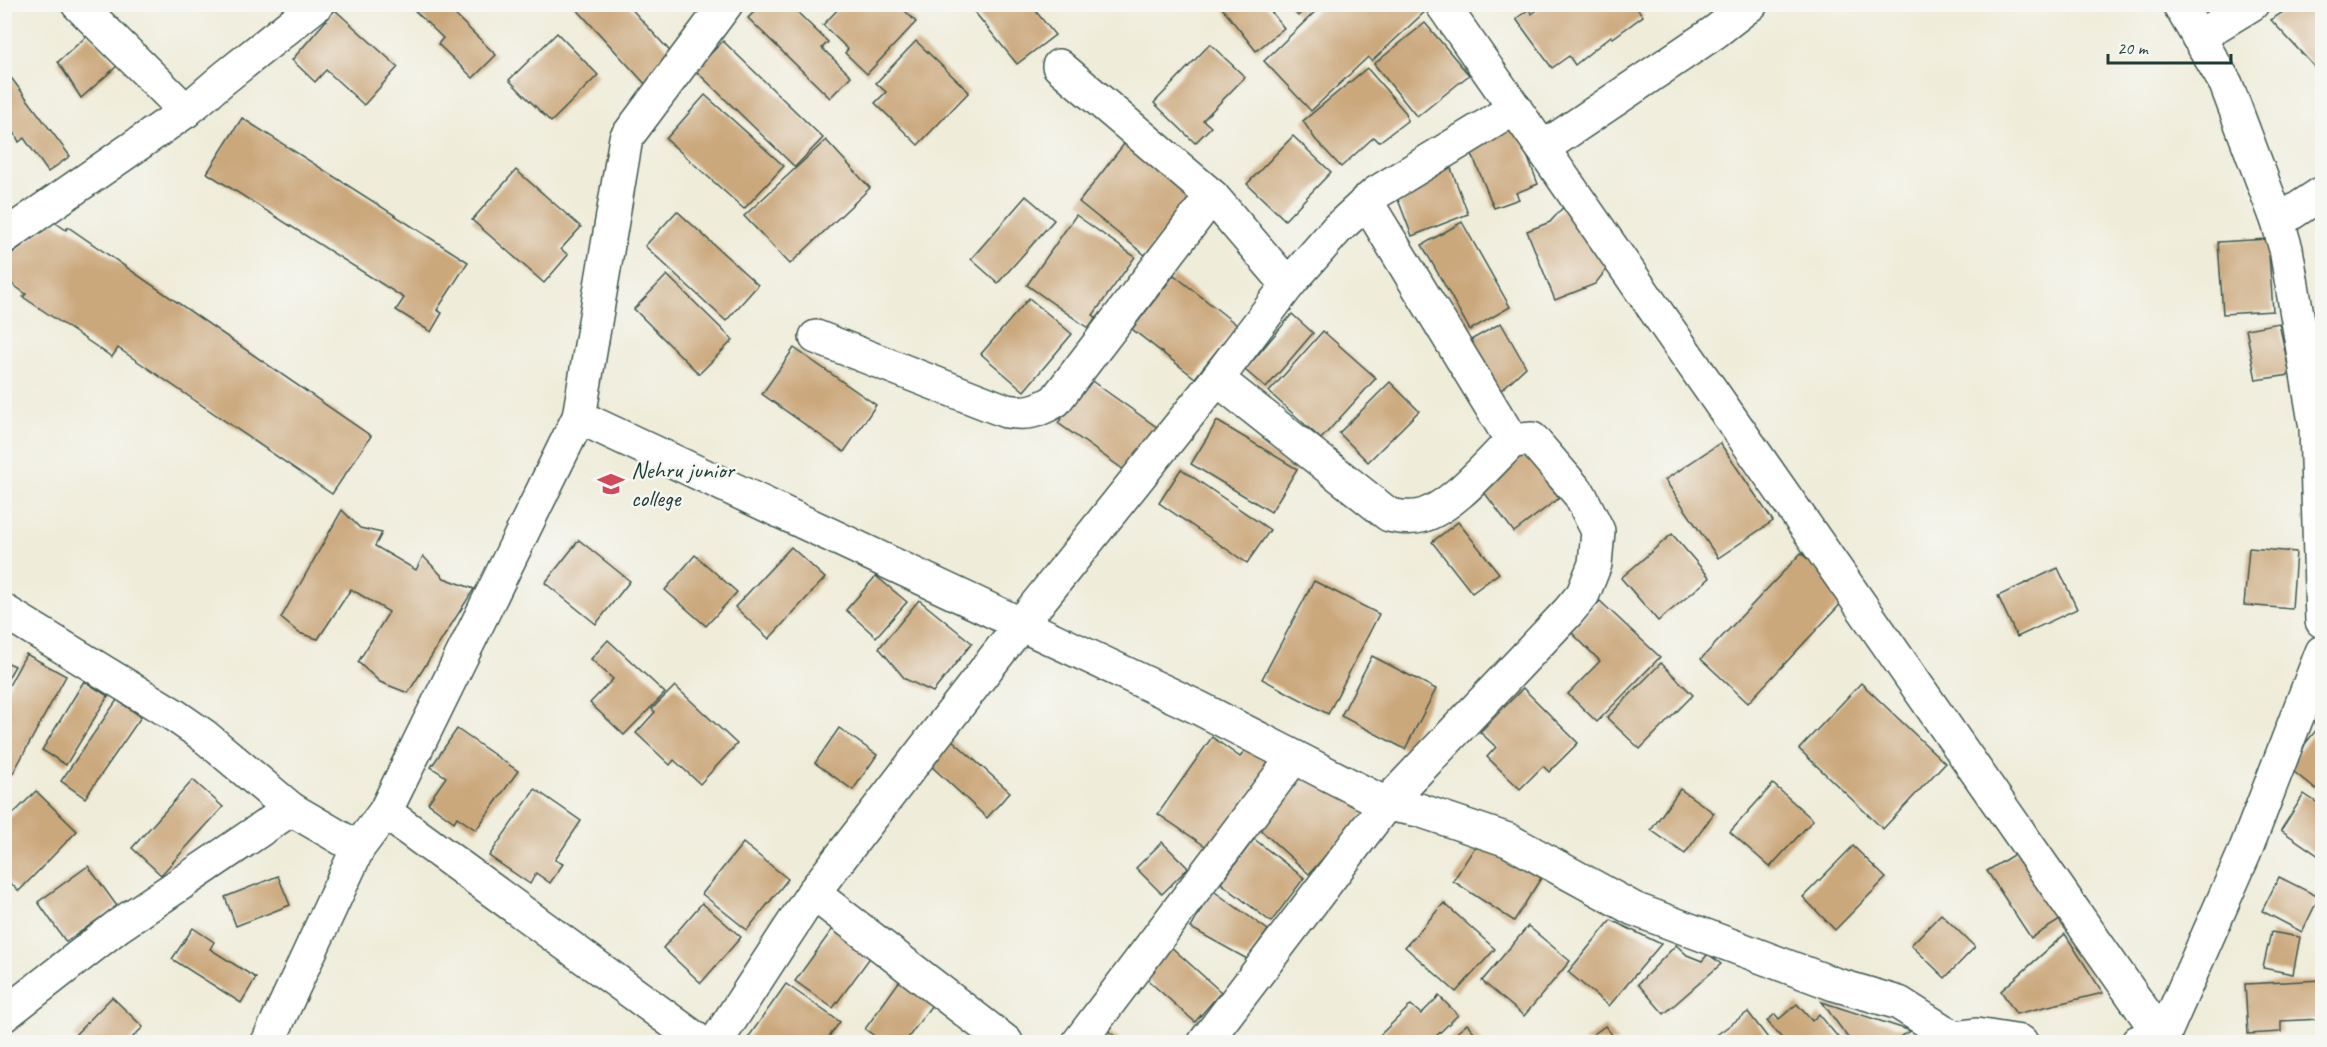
<svg xmlns="http://www.w3.org/2000/svg" width="2327" height="1047" font-family="Caveat,sans-serif">
	<style>
		.building { fill: #cba77b }
		.lines { fill: none; stroke-linecap: round; stroke-linejoin: round }
		.street-casing { stroke: #3e574d; stroke-width: 36 }
		.secondary-casing { stroke: #3e574d; stroke-width: 36 }
		.street { stroke: #fff; stroke-width: 33 }
		.secondary { stroke: #fff; stroke-width: 33 }
		.labels { text-anchor: middle; stroke-width: 5; stroke-linejoin: round; paint-order: stroke }
		.poi-label { font-size: 24px; fill: #1f3d34; stroke: #f6f6f2; text-anchor: start }
	</style>
	<rect width="100%" height="100%" fill="#f6f6f2"/>
	<filter id="ink" filterUnits="userSpaceOnUse"><feTurbulence type="fractalNoise" baseFrequency=".0167" numOctaves="2"/><feDisplacementMap in="SourceGraphic" scale="12" xChannelSelector="R" yChannelSelector="G"/><feConvolveMatrix kernelMatrix="1 2 1 2 8 2 1 2 1" color-interpolation-filters="sRGB"/></filter>
	<filter id="wash" filterUnits="userSpaceOnUse"><feTurbulence type="fractalNoise" baseFrequency=".008" numOctaves="4" result="noise"/><feDisplacementMap in="SourceGraphic" scale="24" xChannelSelector="R" yChannelSelector="G"/><feGaussianBlur stdDeviation="1.35" result="paint"/><feColorMatrix in="noise" values="0 0 0 0 0 0 0 0 0 0 0 0 0 0 0 0 0 1.4 0 .05"/><feComposite in="paint" operator="in"/></filter>
	<g filter="url(#wash)">
		<rect width="100%" height="100%" fill="#efecd9"/>
		<g id="blocks">
			<g class="building">
				<polygon points="419,4 444,4 496,55 473,78 438,44 443,38 414,10"/>
				<polygon points="572,4 627,4 677,59 647,86"/>
				<polygon points="762,4 778,4 784,10 789,4 828,42 822,48 851,76 830,98 748,18"/>
				<polygon points="843,4 898,4 916,22 867,74 845,53 848,49 823,25"/>
				<polygon points="980,4 1030,4 1055,35 1017,64 973,10"/>
				<polygon points="1219,4 1265,4 1284,28 1256,51"/>
				<polygon points="1287,4 1310,4 1298,16"/>
				<polygon points="1323,4 1430,4 1431,6 1372,61 1368,57 1311,111 1264,61"/>
				<polygon points="1545,4 1634,4 1643,16 1613,38 1611,36 1575,65 1569,56 1552,68 1516,19 1529,9 1532,14"/>
				<polygon points="2295,4 2322,4 2322,75 2271,20"/>
				<polygon points="335,10 398,67 364,105 326,70 315,82 292,60"/>
				<polygon points="1425,23 1469,75 1417,117 1374,64"/>
				<polygon points="557,33 598,75 551,122 509,80"/>
				<polygon points="89,34 117,66 81,98 58,62"/>
				<polygon points="723,41 823,138 795,167 695,70"/>
				<polygon points="916,41 969,92 918,145 875,103 886,92 876,83"/>
				<polygon points="1210,44 1245,77 1203,120 1211,127 1195,143 1154,103"/>
				<polygon points="1367,68 1406,113 1407,121 1379,142 1374,137 1341,167 1315,139 1303,121"/>
				<polygon points="9,75 70,156 48,172 24,138 19,142 4,111 4,77"/>
				<polygon points="705,95 784,166 744,209 666,139"/>
				<polygon points="242,118 468,262 437,310 442,313 431,332 396,310 404,298 207,173"/>
				<polygon points="1515,124 1538,184 1516,193 1519,199 1494,208 1467,142"/>
				<polygon points="1293,136 1331,172 1285,220 1247,184"/>
				<polygon points="826,140 870,188 790,264 744,216"/>
				<polygon points="1124,144 1191,197 1145,255 1079,202"/>
				<polygon points="1449,163 1468,214 1412,236 1392,184"/>
				<polygon points="516,170 581,227 561,249 568,255 544,283 472,220"/>
				<polygon points="1026,196 1054,220 998,283 971,259"/>
				<polygon points="1566,204 1611,264 1595,284 1555,300 1527,231 1550,222"/>
				<polygon points="677,211 758,285 726,321 645,246"/>
				<polygon points="1076,215 1135,257 1093,315 1096,317 1088,328 1027,285"/>
				<polygon points="53,221 66,230 68,227 371,436 332,494 118,348 112,357 23,297 26,294 5,279 5,259"/>
				<polygon points="1462,222 1510,307 1470,330 1422,245"/>
				<polygon points="2268,239 2273,311 2223,314 2218,242"/>
				<polygon points="667,275 733,340 699,374 634,309"/>
				<polygon points="1174,275 1237,325 1195,378 1132,329"/>
				<polygon points="1029,298 1072,334 1024,391 981,354"/>
				<polygon points="1292,314 1313,333 1266,388 1245,370"/>
				<polygon points="1501,323 1526,367 1499,392 1469,341"/>
				<polygon points="2279,323 2290,375 2256,380 2246,329"/>
				<polygon points="1323,331 1376,378 1321,439 1269,392"/>
				<polygon points="794,348 876,405 844,452 762,394"/>
				<polygon points="1089,379 1158,428 1127,472 1058,423"/>
				<polygon points="1390,382 1419,411 1368,462 1339,433"/>
				<polygon points="1217,421 1297,469 1271,512 1191,464"/>
				<polygon points="1720,443 1773,521 1718,558 1665,480"/>
				<polygon points="1523,451 1559,498 1514,532 1478,484"/>
				<polygon points="1181,469 1270,530 1247,563 1159,503"/>
				<polygon points="342,510 360,528 382,533 375,546 416,570 423,556 444,578 474,589 408,693 380,682 358,662 389,612 351,589 318,639 299,633 281,618"/>
				<polygon points="1458,522 1499,573 1472,593 1432,542"/>
				<polygon points="1672,534 1710,578 1658,621 1621,578"/>
				<polygon points="579,540 630,581 596,624 545,583"/>
				<polygon points="791,547 825,578 769,639 735,607"/>
				<polygon points="2249,548 2296,552 2292,609 2244,605"/>
				<polygon points="1801,553 1848,596 1748,703 1701,659"/>
				<polygon points="695,555 737,592 706,626 665,590"/>
				<polygon points="2058,568 2077,609 2017,637 1998,596"/>
				<polygon points="876,576 907,602 876,637 846,610"/>
				<polygon points="1314,581 1379,614 1328,714 1262,679"/>
				<polygon points="919,600 972,643 933,692 905,679 879,648"/>
				<polygon points="1600,601 1660,657 1597,722 1568,694 1600,661 1570,631"/>
				<polygon points="608,640 665,693 624,735 590,703 613,679 591,659"/>
				<polygon points="26,654 66,676 12,775 5,771 5,693"/>
				<polygon points="1372,656 1436,689 1405,749 1341,716"/>
				<polygon points="4,661 15,666 4,685"/>
				<polygon points="1661,663 1693,695 1640,749 1607,718"/>
				<polygon points="84,681 108,696 66,765 42,750"/>
				<polygon points="1861,683 1945,763 1883,829 1799,749"/>
				<polygon points="675,686 737,744 700,784 674,760 670,765 636,733 655,712 652,709"/>
				<polygon points="1523,688 1578,743 1549,772 1543,766 1520,789 1487,757 1496,747 1480,732"/>
				<polygon points="117,700 141,717 85,798 61,781"/>
				<polygon points="2322,723 2322,782 2316,790 2287,766"/>
				<polygon points="839,728 877,755 853,790 815,763"/>
				<polygon points="457,729 518,771 476,830 457,817 454,822 428,803 446,777 431,767"/>
				<polygon points="1212,737 1240,757 1248,746 1272,762 1211,850 1158,814"/>
				<polygon points="951,739 1010,792 987,818 929,764"/>
				<polygon points="1307,770 1372,804 1309,874 1256,826"/>
				<polygon points="193,780 223,807 161,875 132,848"/>
				<polygon points="1773,784 1813,820 1770,867 1730,832"/>
				<polygon points="535,789 581,821 555,860 563,864 550,883 536,873 530,884 489,856"/>
				<polygon points="1680,789 1714,813 1685,854 1651,830"/>
				<polygon points="36,791 77,831 19,891 4,877 4,823"/>
				<polygon points="2304,794 2322,806 2322,858 2281,830"/>
				<polygon points="1482,836 1543,875 1514,921 1453,881"/>
				<polygon points="1254,839 1304,878 1271,922 1221,883"/>
				<polygon points="1162,842 1188,868 1162,894 1136,868"/>
				<polygon points="743,843 788,879 747,930 702,894"/>
				<polygon points="1853,846 1886,878 1835,930 1803,897"/>
				<polygon points="2021,850 2065,917 2031,938 1987,871"/>
				<polygon points="88,866 117,906 66,942 38,902"/>
				<polygon points="278,876 290,905 236,926 225,897"/>
				<polygon points="2279,877 2319,897 2302,932 2262,911"/>
				<polygon points="1212,890 1268,930 1247,959 1191,928"/>
				<polygon points="702,903 741,937 701,983 663,948"/>
				<polygon points="1444,903 1495,949 1456,992 1405,947"/>
				<polygon points="1941,914 1975,947 1945,978 1911,945"/>
				<polygon points="1611,920 1661,944 1609,1006 1568,972"/>
				<polygon points="1528,926 1570,961 1524,1016 1482,981"/>
				<polygon points="834,927 872,955 833,1008 795,981"/>
				<polygon points="193,928 214,942 210,949 256,978 241,1003 172,959"/>
				<polygon points="2271,932 2300,937 2293,974 2263,968"/>
				<polygon points="2065,934 2103,993 2016,1014 2001,991"/>
				<polygon points="1676,945 1687,955 1702,961 1708,954 1721,964 1664,1014 1638,984"/>
				<polygon points="1170,946 1221,992 1195,1022 1143,976"/>
				<polygon points="901,979 934,1002 905,1042 883,1042 865,1029"/>
				<polygon points="2322,980 2322,1019 2281,1021 2281,1032 2248,1034 2245,984"/>
				<polygon points="786,984 840,1022 825,1042 745,1042"/>
				<polygon points="1439,996 1458,1015 1430,1042 1388,1042 1380,1035 1411,1005 1421,1014"/>
				<polygon points="112,997 143,1027 128,1042 79,1042 73,1037"/>
				<polygon points="1822,1002 1911,1031 1891,1042 1851,1042"/>
				<polygon points="1797,1004 1812,1021 1819,1014 1842,1042 1785,1042 1767,1021 1775,1014 1779,1019"/>
				<polygon points="1748,1012 1771,1042 1707,1042"/>
				<polygon points="1467,1024 1483,1042 1446,1042"/>
				<polygon points="1605,1026 1618,1042 1583,1042"/>
				<polygon points="1105,1029 1124,1042 1095,1042"/>
			</g>
		</g>
	</g>
	<g filter="url(#ink)">
		<use href="#blocks" fill-opacity="0" stroke="#3e574d" stroke-width="1.5"/>
		<g class="lines">
			<g class="street-casing">
				<g id="street">
					<polyline points="78,4 186,111"/>
					<polyline points="2179,4 2226,84 2278,222 2286,249 2316,428 2322,621"/>
					<polyline points="2198,37 2252,4"/>
					<polyline points="1059,66 1212,196 1288,285"/>
					<polyline points="1543,148 1715,32 1751,4"/>
					<polyline points="2278,222 2322,193"/>
					<polyline points="4,237 186,111 223,79 317,4"/>
					<path d="M816 337 1006 411C1028 414 1036 412 1055 401L1212 196"/>
					<path d="M1217 379 1389 515C1400 517 1410 519 1421 516 1452 508 1489 463 1512 441"/>
					<polyline points="579,417 1197,707 1386,804 1419,810 1508,840 1634,909 1834,984 1899,1003 1954,1038 1976,1035 2021,1042"/>
					<polyline points="4,611 174,715 203,735 291,809 358,848"/>
					<polyline points="385,812 700,1042"/>
					<polyline points="813,893 1006,1042"/>
					<polyline points="4,1015 118,926 291,809"/>
					<polyline points="268,1042 358,848 385,812 579,417 626,138 726,4"/>
					<polyline points="716,1042 813,893 1021,624 1217,379 1288,285 1337,229 1376,193 1515,108"/>
					<polyline points="1079,1042 1294,757"/>
					<polyline points="1205,1042 1386,804 1568,612 1583,594 1595,564 1598,531 1580,495 1532,439 1512,441 1366,201"/>
					<polyline points="2138,1042 2163,1037 2244,854 2322,652"/>
				</g>
			</g>
			<g class="secondary-casing">
				<polyline id="secondary" points="1442,4 2165,1042"/>
			</g>
			<use href="#street" class="street"/>
			<use href="#secondary" class="secondary"/>
		</g>
	</g>
	<defs>
		<g id="school-bare" transform="scale(2.07)"><path d="M0-5L7-2L0 1L-7-2ZM-4 1L0 2.5L4 1V4Q0 6-4 4Z" fill="#d1495b" stroke="#f6f6f2" stroke-width="2.5" paint-order="stroke"/></g>
	</defs>
	<g fill-rule="evenodd">
		<use href="#school-bare" x="611" y="484"/>
	</g>
	<g class="labels">
		<g class="poi-label">
			<text x="631" y="478">Nehru junior<tspan x="631" dy="28">college</tspan></text>
		</g>
	</g>
	<rect width="2327" height="1047" fill="none" stroke="#f6f6f2" stroke-width="24"/>
	<path d="M2108 54v9h123v-9" fill="none" stroke="#1f3d34" stroke-width="3"/>
	<text x="2117" y="54" font-size="18" fill="#1f3d34" stroke="#f6f6f2" stroke-width="4.5" paint-order="stroke">20 m</text>
</svg>
